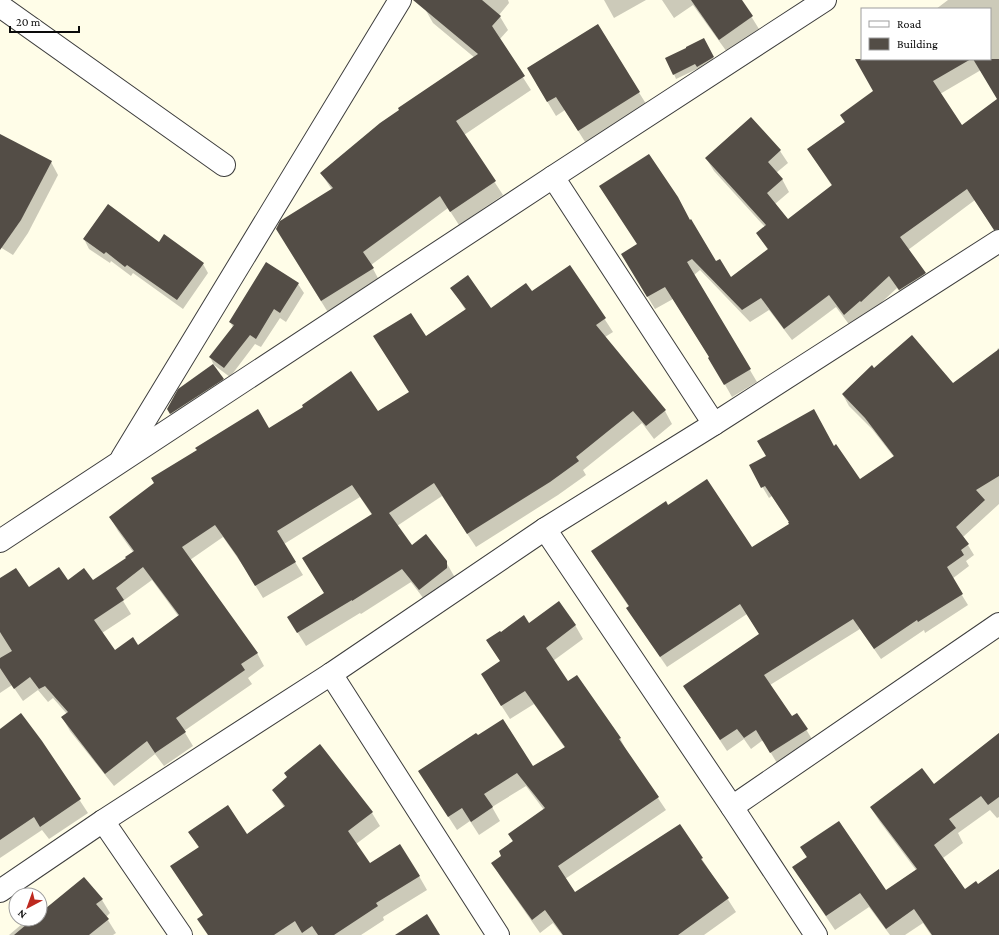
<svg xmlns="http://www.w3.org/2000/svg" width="999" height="935" font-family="'Crimson Pro',serif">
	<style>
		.shadow { fill: #0003; fill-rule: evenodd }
		.building { fill: #534d46; fill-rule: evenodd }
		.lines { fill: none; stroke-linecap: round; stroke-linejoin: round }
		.minor-casing { stroke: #3d3d3d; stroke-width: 24 }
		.minor { stroke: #fff; stroke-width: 22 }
	</style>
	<rect width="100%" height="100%" fill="#fffde8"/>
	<g class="shadow">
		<polygon points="433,0 508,0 509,3 499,15 508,30 499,40 531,90 464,135 503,195 459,225 448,208 371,265 380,282 329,314 285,243 332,190 321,173 475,58 433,23 425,9"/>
		<polygon points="604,0 646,0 614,18"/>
		<polygon points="662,0 741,0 759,29 727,52 693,5 674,18"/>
		<path d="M948 0H999V238L975 200 908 250 932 286 907 302 897 288 869 314 851 327 836 307 792 340 769 310 750 322 700 270 694 275 757 382 732 397 710 358 673 299 655 309 622 254 690 221 715 263 730 278 768 250 757 233 765 227 714 171 706 158 751 118 780 151 788 163 776 173 782 179 789 192 775 204 788 220 832 186 808 149 845 123 841 115 875 92 871 59H990V9H936ZM981 70 999 99 961 127 940 94Z"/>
		<polygon points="597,25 648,107 587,145 565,110 556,116 536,83"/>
		<polygon points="703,39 715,62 700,71 699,68 676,79 674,74"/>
		<polygon points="0,135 51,162 58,175 28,233 13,255 0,247"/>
		<polygon points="84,239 159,243 203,264 208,273 183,309 133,273 131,276 111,261 110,263 89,249"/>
		<path d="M570 266 613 332 605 337 665 411 672 424 654 439 642 423 583 470 586 475 558 495 476 547 442 496 397 526 412 546 446 562 454 576V582L427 603 411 582 361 614 360 613 306 646 296 630 325 594 372 515 360 497 284 544 303 575 263 598 246 570 223 537 190 560 257 653 264 666 248 678 252 684 184 731 193 746 164 766 155 754 114 786 70 731 62 717 67 714 53 698 48 702 38 690 23 701 12 685 0 693V579L28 589 67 581 93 582 127 559 133 552 118 531 110 517 269 429 378 413 410 393 426 337 466 311 452 288 491 309 532 293ZM152 580 179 617 138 646 115 652 102 633 131 614 123 601Z"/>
		<polygon points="298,284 304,293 286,322 280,318 261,347 255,344 230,377 214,365 210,357 233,327 230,322"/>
		<polygon points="999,348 999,504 963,537 974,555 966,561 969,566 952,579 968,605 925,633 924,630 881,659 860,629 770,685 792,718 797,714 813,741 777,763 763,740 751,749 744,739 727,751 684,686 760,635 747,614 667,667 634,619 629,607 592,552 667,506 752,549 790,524 772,496 769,498 750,466 834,447 860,480 894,457 872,429 849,406 843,395 874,369 952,384 998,351 997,349"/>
		<polygon points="223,379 228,389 173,418 168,409"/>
		<polygon points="529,625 575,625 583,639 553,661 568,683 620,738 627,752 666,810 565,879 575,894 680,825 736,912 704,935 562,935 553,923 540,933 500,876 493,863 502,856 513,842 509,835 544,810 526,786 492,807 500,821 479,835 470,821 457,830 427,784 532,767 565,748 534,704 510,719 490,688 501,662 487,640 501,633"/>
		<polygon points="0,731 41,741 88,813 49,839 42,830 0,858"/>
		<polygon points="999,733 999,817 997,818 990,810 958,833 963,843 943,858 965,890 978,885 999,871 999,935 931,935 923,923 905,935 890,935 869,907 835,930 802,881 807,858 801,847 886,891 916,870 880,822 871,808 934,785"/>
		<polygon points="320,746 372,813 380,826 356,844 369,865 419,876 427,890 383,917 384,920 361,935 208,935 204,916 199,848 189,832 247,835 284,807 273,790 288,778"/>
		<polygon points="84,878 102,900 110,913 106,917 116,933 113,935 9,935 28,919 40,919 40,914"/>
	</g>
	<g class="building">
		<polygon points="413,0 482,0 501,16 492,26 525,76 456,121 496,181 450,212 440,196 363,252 374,268 321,301 276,229 280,221 333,188 320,173 380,123 399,110 398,108 478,54"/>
		<polygon points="691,0 742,0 753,16 719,40"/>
		<polygon points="598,24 640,92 578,131 556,97 547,102 527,68"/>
		<polygon points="704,38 714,57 697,67 695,64 673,75 665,58 686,48 686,47"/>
		<polygon points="855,59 971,59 933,81 962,125 997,99 973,59 999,59 999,229 994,230 967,189 900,237 926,273 899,290 889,276 861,302 860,301 844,315 829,295 784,329 761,298 742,310 692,259 687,262 751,369 724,385 708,358 709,357 665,287 647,297 621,254 637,244 599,186 649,154 678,197 690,220 691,219 716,261 720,259 731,277 768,249 756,233 766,225 705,158 751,117 781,150 768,162 783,179 767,193 788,219 832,185 807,149 845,122 840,115 873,91"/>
		<polygon points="0,134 52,161 21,220 0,250"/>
		<polygon points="108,204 159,242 164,234 204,263 177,300 127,265 125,267 106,252 104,254 83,239"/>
		<polygon points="266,262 299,283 280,313 274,309 256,339 250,335 224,368 209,357 234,325 229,322"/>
		<path d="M570 265 606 318 596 325 666 410 646 426 633 411 576 457 579 461 550 482 467 534 434 483 389 513 412 545 426 534 447 561V568L419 590 402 569 352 601V600L297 633 287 617 324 593 302 558 372 514 352 485 277 531 296 562 255 586 237 556 215 525 182 547 258 653 241 664 245 670 176 718 186 732 155 753 147 741 105 774 61 717 68 712 45 686 39 689 30 677 14 689 0 668V658L12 651 0 632V578L16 568 29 587 59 567 68 580 84 568 93 580 126 558 125 557 134 551 109 517 154 483 151 478 197 450 195 448 258 409 269 428 303 407 302 405 351 371 378 411 409 392 373 336 411 313 426 336 466 309 450 288 468 275 491 308 526 283 532 291ZM143 567 179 615 138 645 133 637 115 650 94 620 124 600 116 588Z"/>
		<polygon points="912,335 953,383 999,349 999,476 976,490 985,500 956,527 969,544 961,550 964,555 947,567 963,594 918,622 917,620 874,649 853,619 764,675 792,716 797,713 808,729 770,753 756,730 744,738 737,729 720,740 683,686 759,634 740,604 660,657 626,608 629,606 591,551 666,501 668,505 707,479 752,547 789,524 788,522 789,522 765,486 761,488 749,465 766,456 757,441 814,409 834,446 836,444 860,479 894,456 865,418 842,394 872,365 874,368"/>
		<polygon points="213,364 224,379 170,414 167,409 178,389"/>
		<polygon points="559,601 576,625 546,648 568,681 577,675 621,738 619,739 659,797 558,866 575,892 680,824 703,858 701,859 729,898 678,935 563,935 545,910 532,920 491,863 501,856 499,851 513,841 508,834 545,808 517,773 484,794 493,807 471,822 462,808 448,817 418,771 476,733 478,735 503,719 533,766 565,747 525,691 501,706 481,674 500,661 486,640 500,631 501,632 524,615 529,623"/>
		<polygon points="21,713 42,741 81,799 40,827 34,817 0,840 0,729"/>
		<polygon points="999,733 999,797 988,805 981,796 949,819 956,828 934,845 965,889 976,881 978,884 999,869 999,935 932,935 914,909 886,929 860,893 826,916 792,867 807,857 800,847 839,821 886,890 917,869 870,807 922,768 934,784"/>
		<polygon points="320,744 373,812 348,831 370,863 400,844 420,876 376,903 378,906 334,935 318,935 312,926 302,933 295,921 274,935 208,935 197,919 203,915 170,866 199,847 188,832 228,805 247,834 285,806 272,790 287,777 284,773"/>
		<polygon points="84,877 103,899 96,904 109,919 89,935 14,935 33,919 40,919 40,913"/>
		<polygon points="427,914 440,935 395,935"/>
	</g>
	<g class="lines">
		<g class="minor-casing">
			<g id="minor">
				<polyline points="0,6 224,165"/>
				<polyline points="553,177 714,424"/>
				<polyline points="122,458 400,0"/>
				<polyline points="545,529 732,807 816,935"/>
				<polyline points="0,541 553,177 825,0"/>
				<polyline points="331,674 498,935"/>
				<polyline points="732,807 999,624"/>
				<polyline points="103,821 181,935"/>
				<polyline points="0,891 103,821 331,674 545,529 714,424 999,241"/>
			</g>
		</g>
		<use href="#minor" class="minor"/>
	</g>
	<rect x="861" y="8" width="130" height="52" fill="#ffffff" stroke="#9d9d9d"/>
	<rect x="869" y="21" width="20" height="6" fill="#ffffff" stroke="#9d9d9d"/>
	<text x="897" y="28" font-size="12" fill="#0a0a0a">Road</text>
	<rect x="869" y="38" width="20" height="12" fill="#534d46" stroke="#9d9d9d"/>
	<text x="897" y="48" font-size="12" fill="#0a0a0a">Building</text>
	<g transform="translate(28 907) rotate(221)"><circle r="19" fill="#ffffff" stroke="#9d9d9d"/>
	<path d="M0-3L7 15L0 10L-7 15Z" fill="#bd291f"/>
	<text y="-6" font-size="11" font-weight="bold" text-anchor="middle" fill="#0a0a0a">N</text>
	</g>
	<path d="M10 26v6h69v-6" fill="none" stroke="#0a0a0a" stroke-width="2"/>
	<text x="16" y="26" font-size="12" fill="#0a0a0a" stroke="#ffffff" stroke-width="3" paint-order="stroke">20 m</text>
</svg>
